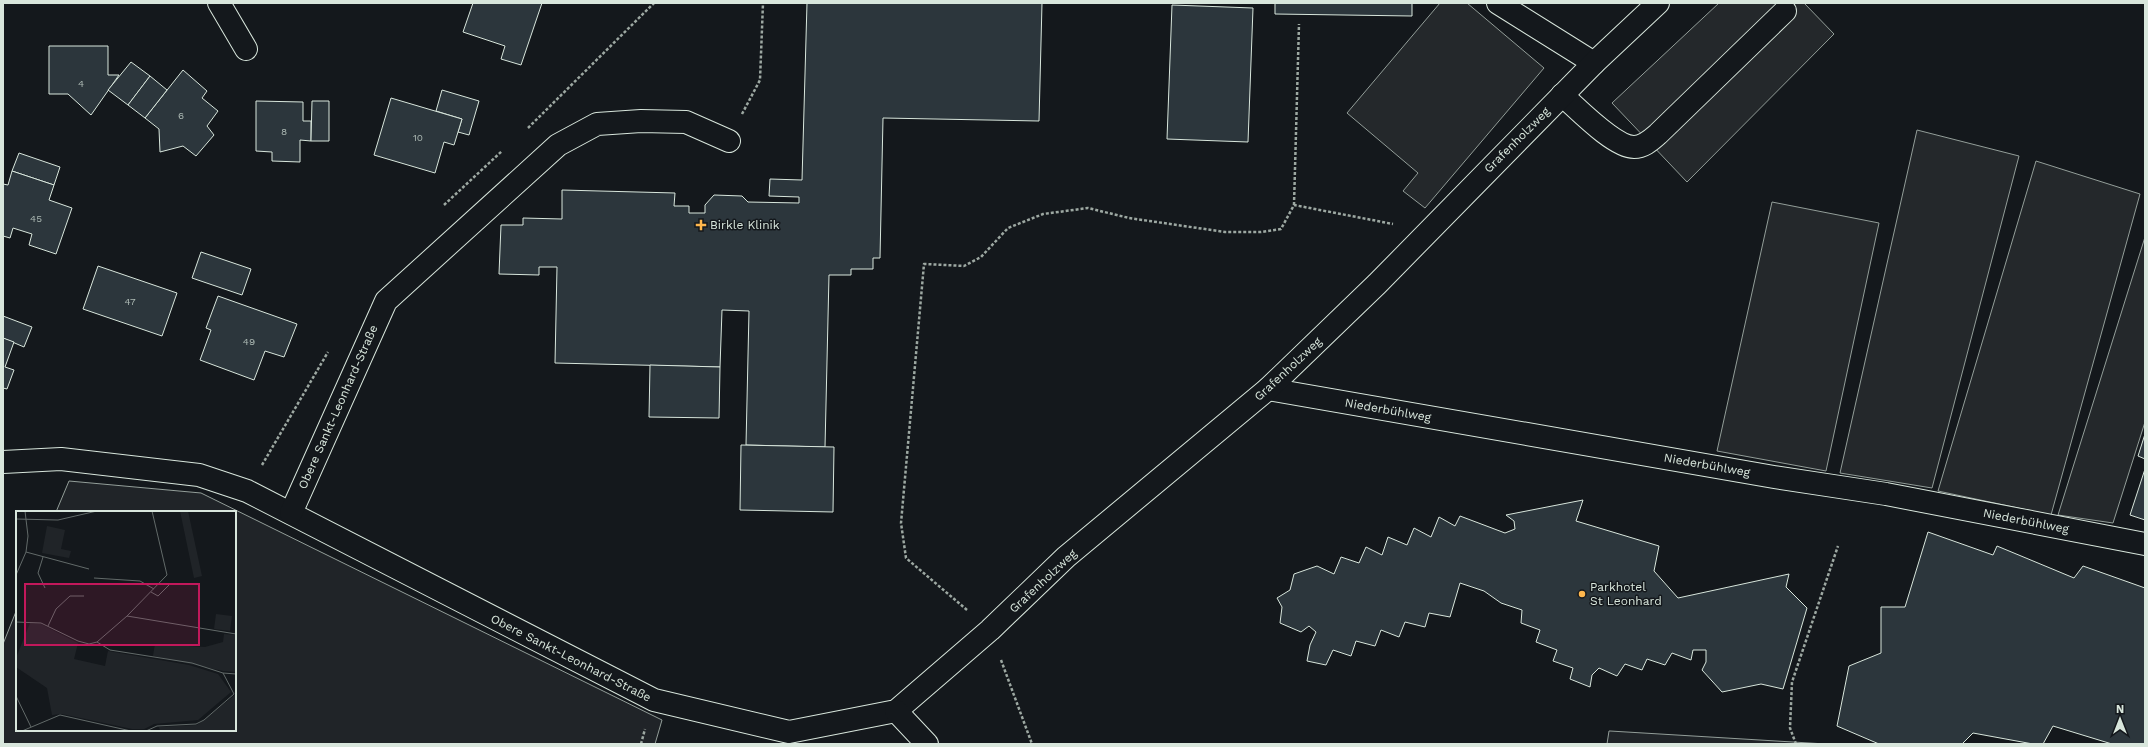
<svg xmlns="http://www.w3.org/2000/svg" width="2148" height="747" font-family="'Work Sans',sans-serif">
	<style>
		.green { fill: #202428; stroke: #939e99 }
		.parking { fill: #24282b; stroke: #939e99 }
		.building { fill: #2c363c; stroke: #d8e6dc }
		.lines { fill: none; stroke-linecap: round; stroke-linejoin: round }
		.minor-casing { stroke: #d8e6dc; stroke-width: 24 }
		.path { stroke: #9da8a2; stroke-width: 2.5; stroke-dasharray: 3 2; stroke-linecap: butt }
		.minor { stroke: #14181c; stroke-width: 22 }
		.poi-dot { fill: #ffb74d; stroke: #14181c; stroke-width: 1.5 }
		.labels { text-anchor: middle; stroke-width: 3; stroke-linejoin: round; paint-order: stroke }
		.number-label { font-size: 10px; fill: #adbab4 }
		.street-label { font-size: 12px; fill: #d8e6dc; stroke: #14181c }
		.poi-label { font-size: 12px; fill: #d8e6dc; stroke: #14181c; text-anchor: start }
		.inset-road { fill: none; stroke: #626a69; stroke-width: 1 }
		.view { fill: #c2185b; fill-opacity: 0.15; stroke: #c2185b; stroke-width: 2 }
		.inset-edge { fill: none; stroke: #d8e6dc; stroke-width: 2 }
	</style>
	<rect width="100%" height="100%" fill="#14181c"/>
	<g class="green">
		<polygon points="69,481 201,493 662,720 655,744 3,744 3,644 17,609 17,730 235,730 235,512 56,512"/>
		<polygon points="1609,731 1610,731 1826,744 1607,744"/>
	</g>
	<g class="parking">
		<polygon points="1440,3 1467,3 1544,68 1425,208 1403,191 1418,173 1347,113"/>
		<polygon points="1719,3 1804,3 1834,34 1687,182 1612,103"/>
		<polygon points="1917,130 2019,156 1932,488 1840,473"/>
		<polygon points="2036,161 2140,194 2051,515 1938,491"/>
		<polygon points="1772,202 1879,223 1826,471 1717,451"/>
		<polygon points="2145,237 2145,422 2113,523 2058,515"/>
	</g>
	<g class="building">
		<polygon points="473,3 542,3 521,65 501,59 505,46 463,32"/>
		<polygon points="807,3 1042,3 1039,121 883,118 880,258 873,258 873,269 851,269 851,275 829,275 825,447 746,445 749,311 722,310 720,367 555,363 557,267 539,267 539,275 499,274 501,225 523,225 523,218 562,219 562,190 675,193 674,206 689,206 689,213 705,213 705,205 714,195 742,196 748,202 799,203 799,197 769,196 770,179 802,180"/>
		<polygon points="1275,3 1412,3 1412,16 1275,14"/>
		<polygon points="1172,5 1253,8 1248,142 1167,139"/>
		<polygon points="49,46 108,46 108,75 119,75 91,115 68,94 49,94"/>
		<polygon points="131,62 150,76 128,105 108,90"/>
		<polygon points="183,70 207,91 202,98 218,111 207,126 214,135 196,156 183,146 160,152 159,129 145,118"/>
		<polygon points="150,76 167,90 145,118 128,105"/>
		<polygon points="442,90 479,101 469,135 458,132 462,119 436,111"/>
		<polygon points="391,98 462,119 454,145 444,142 435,173 374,155"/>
		<polygon points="256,101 303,102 303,121 311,121 311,141 300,140 300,162 272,161 272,152 256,151"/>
		<polygon points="312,101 329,101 329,141 311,141"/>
		<polygon points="19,153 60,167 54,185 12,171"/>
		<polygon points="12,171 54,185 49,200 72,208 56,254 29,245 32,234 13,228 10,238 3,236 3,184 8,185"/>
		<polygon points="201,252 251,269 242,295 192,278"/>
		<polygon points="98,266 177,293 162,336 83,309"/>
		<polygon points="218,296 297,324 284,357 265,351 254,380 200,360 211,330 206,328"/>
		<polygon points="3,316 32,327 24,347 3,338"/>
		<polygon points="3,338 14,342 5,367 14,370 7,389 3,388"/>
		<polygon points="650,365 720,367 719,418 649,417"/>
		<polygon points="2145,434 2145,459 2138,456"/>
		<polygon points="741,445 834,447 833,512 740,510"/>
		<polygon points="2145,469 2145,520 2130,515"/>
		<polygon points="1583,500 1576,521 1659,546 1654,571 1678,598 1789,574 1786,587 1807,608 1783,689 1761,684 1722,692 1702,670 1706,662 1706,650 1693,650 1691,660 1672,653 1665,665 1647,659 1642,670 1625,664 1617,676 1599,668 1592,675 1590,687 1570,679 1573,668 1553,661 1557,650 1536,642 1540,630 1521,623 1522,610 1501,603 1484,591 1460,583 1450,617 1429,613 1425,627 1405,622 1399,637 1381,630 1375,646 1356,641 1351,656 1333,650 1326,665 1307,661 1310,645 1316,632 1309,626 1301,632 1280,623 1282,607 1277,598 1290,590 1294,574 1317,566 1334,574 1341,557 1359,563 1366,547 1382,555 1388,537 1407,545 1414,528 1431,537 1439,517 1455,526 1460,516 1505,533 1515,529 1514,521 1506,515"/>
		<polygon points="1928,532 1993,555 1997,546 2074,578 2083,566 2145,588 2145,744 2112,744 2053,726 2043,744 2033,744 1973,733 1962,744 1879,744 1837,726 1849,666 1881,653 1881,607 1905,607"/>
	</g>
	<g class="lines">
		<g class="minor-casing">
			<g id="minor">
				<polyline points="219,3 246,49"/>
				<polyline points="1498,3 1594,63"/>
				<path d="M1562 95C1577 108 1614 147 1634 147 1644 147 1651 140 1658 134L1785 11"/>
				<polyline points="1268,389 1774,477 1886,494 2145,544"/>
				<polyline points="3,462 61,459 199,475 247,491 654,700 789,732 896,711 990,630 1066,557 1268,389 1377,284 1594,63 1658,3"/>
				<polyline points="291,513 386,301 558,145 597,124 641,121 686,122 729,141"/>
				<polyline points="896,711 927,744"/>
			</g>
		</g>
		<g class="path">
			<polyline points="742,114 760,80 763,3"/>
			<polyline points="528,128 654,3"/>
			<polyline points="444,205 502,151"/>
			<polyline points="1294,205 1299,24"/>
			<polyline points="262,465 328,352"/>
			<polyline points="967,610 906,558 901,523 924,264 964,266 981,257 1008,228 1043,214 1088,208 1129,218 1225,232 1261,232 1281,229 1294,205 1393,224"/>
			<polyline points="1001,660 1032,744"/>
			<polyline points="641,744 645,729"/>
			<polyline points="1796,744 1790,728 1792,682 1838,546"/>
		</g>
		<use href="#minor" class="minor"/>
	</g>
	<g class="poi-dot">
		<path d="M699 219h4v4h4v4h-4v4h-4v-4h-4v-4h4z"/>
		<circle cx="1582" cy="594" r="4"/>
	</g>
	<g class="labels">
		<g class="number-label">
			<text x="81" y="87">4</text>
			<text x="181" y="119">6</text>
			<text x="284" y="135">8</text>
			<text x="418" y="141">10</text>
			<text x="36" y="222">45</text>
			<text x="130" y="305">47</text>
			<text x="249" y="345">49</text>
		</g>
		<g class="street-label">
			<text transform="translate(1517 140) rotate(-45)" y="4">Grafenholzweg</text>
			<text transform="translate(1288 369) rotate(-43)" y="4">Grafenholzweg</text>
			<text transform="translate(338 407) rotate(-66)" y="4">Obere Sankt-Leonhard-Straße</text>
			<text transform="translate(1388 410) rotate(10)" y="4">Niederbühlweg</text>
			<text transform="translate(1707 465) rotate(10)" y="4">Niederbühlweg</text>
			<text transform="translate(2026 521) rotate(11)" y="4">Niederbühlweg</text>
			<text transform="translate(1043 581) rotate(-43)" y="4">Grafenholzweg</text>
			<text transform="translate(571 658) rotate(27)" y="4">Obere Sankt-Leonhard-Straße</text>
		</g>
		<g class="poi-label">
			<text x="710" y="229">Birkle Klinik</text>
			<text x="1590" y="591">Parkhotel<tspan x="1590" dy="14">St Leonhard</tspan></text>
		</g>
	</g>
	<g transform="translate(16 511)">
		<rect width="220" height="220" fill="#14181c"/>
		<path d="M164 0H172L186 65 178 67ZM31 15 49 19 45 38 55 40 53 47 26 42ZM200 103 216 105 214 120 198 118ZM14 112 25 113 62 132 58 148 89 155 92 140 173 154 202 163 215 181 182 209 138 213 128 218H116L46 203 36 204 31 177 0 156V147ZM208 123 220 124V161L207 160 137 145 139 133 189 136 207 131ZM220 183V220H144L143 216 181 214Z" fill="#202428"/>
		<path class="inset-road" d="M0 8 42 9 81 0M10 41 73 58M27 46 22 62 29 77M0 64 10 41 12 25 9 0M78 67 124 70 138 78M135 81 142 85 153 74M111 105 220 123M0 111 25 112 62 130 73 133 81 131 111 105 151 64 136 0M32 115 40 98 54 85H68M81 131 94 139 176 152 207 162 220 163M0 185 15 216M6 220 44 204 115 220M130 220 141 215 180 213 188 209 218 183 207 162"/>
		<path class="view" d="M9 73H183V134H9Z"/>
		<rect width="220" height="220" class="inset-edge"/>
	</g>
	<rect width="2148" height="747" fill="none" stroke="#d8e6dc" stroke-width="8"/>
	<g transform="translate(2120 719)" stroke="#14181c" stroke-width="3" paint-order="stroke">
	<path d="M0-3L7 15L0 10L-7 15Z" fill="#d8e6dc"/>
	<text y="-6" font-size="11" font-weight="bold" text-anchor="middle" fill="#d8e6dc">N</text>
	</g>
</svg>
